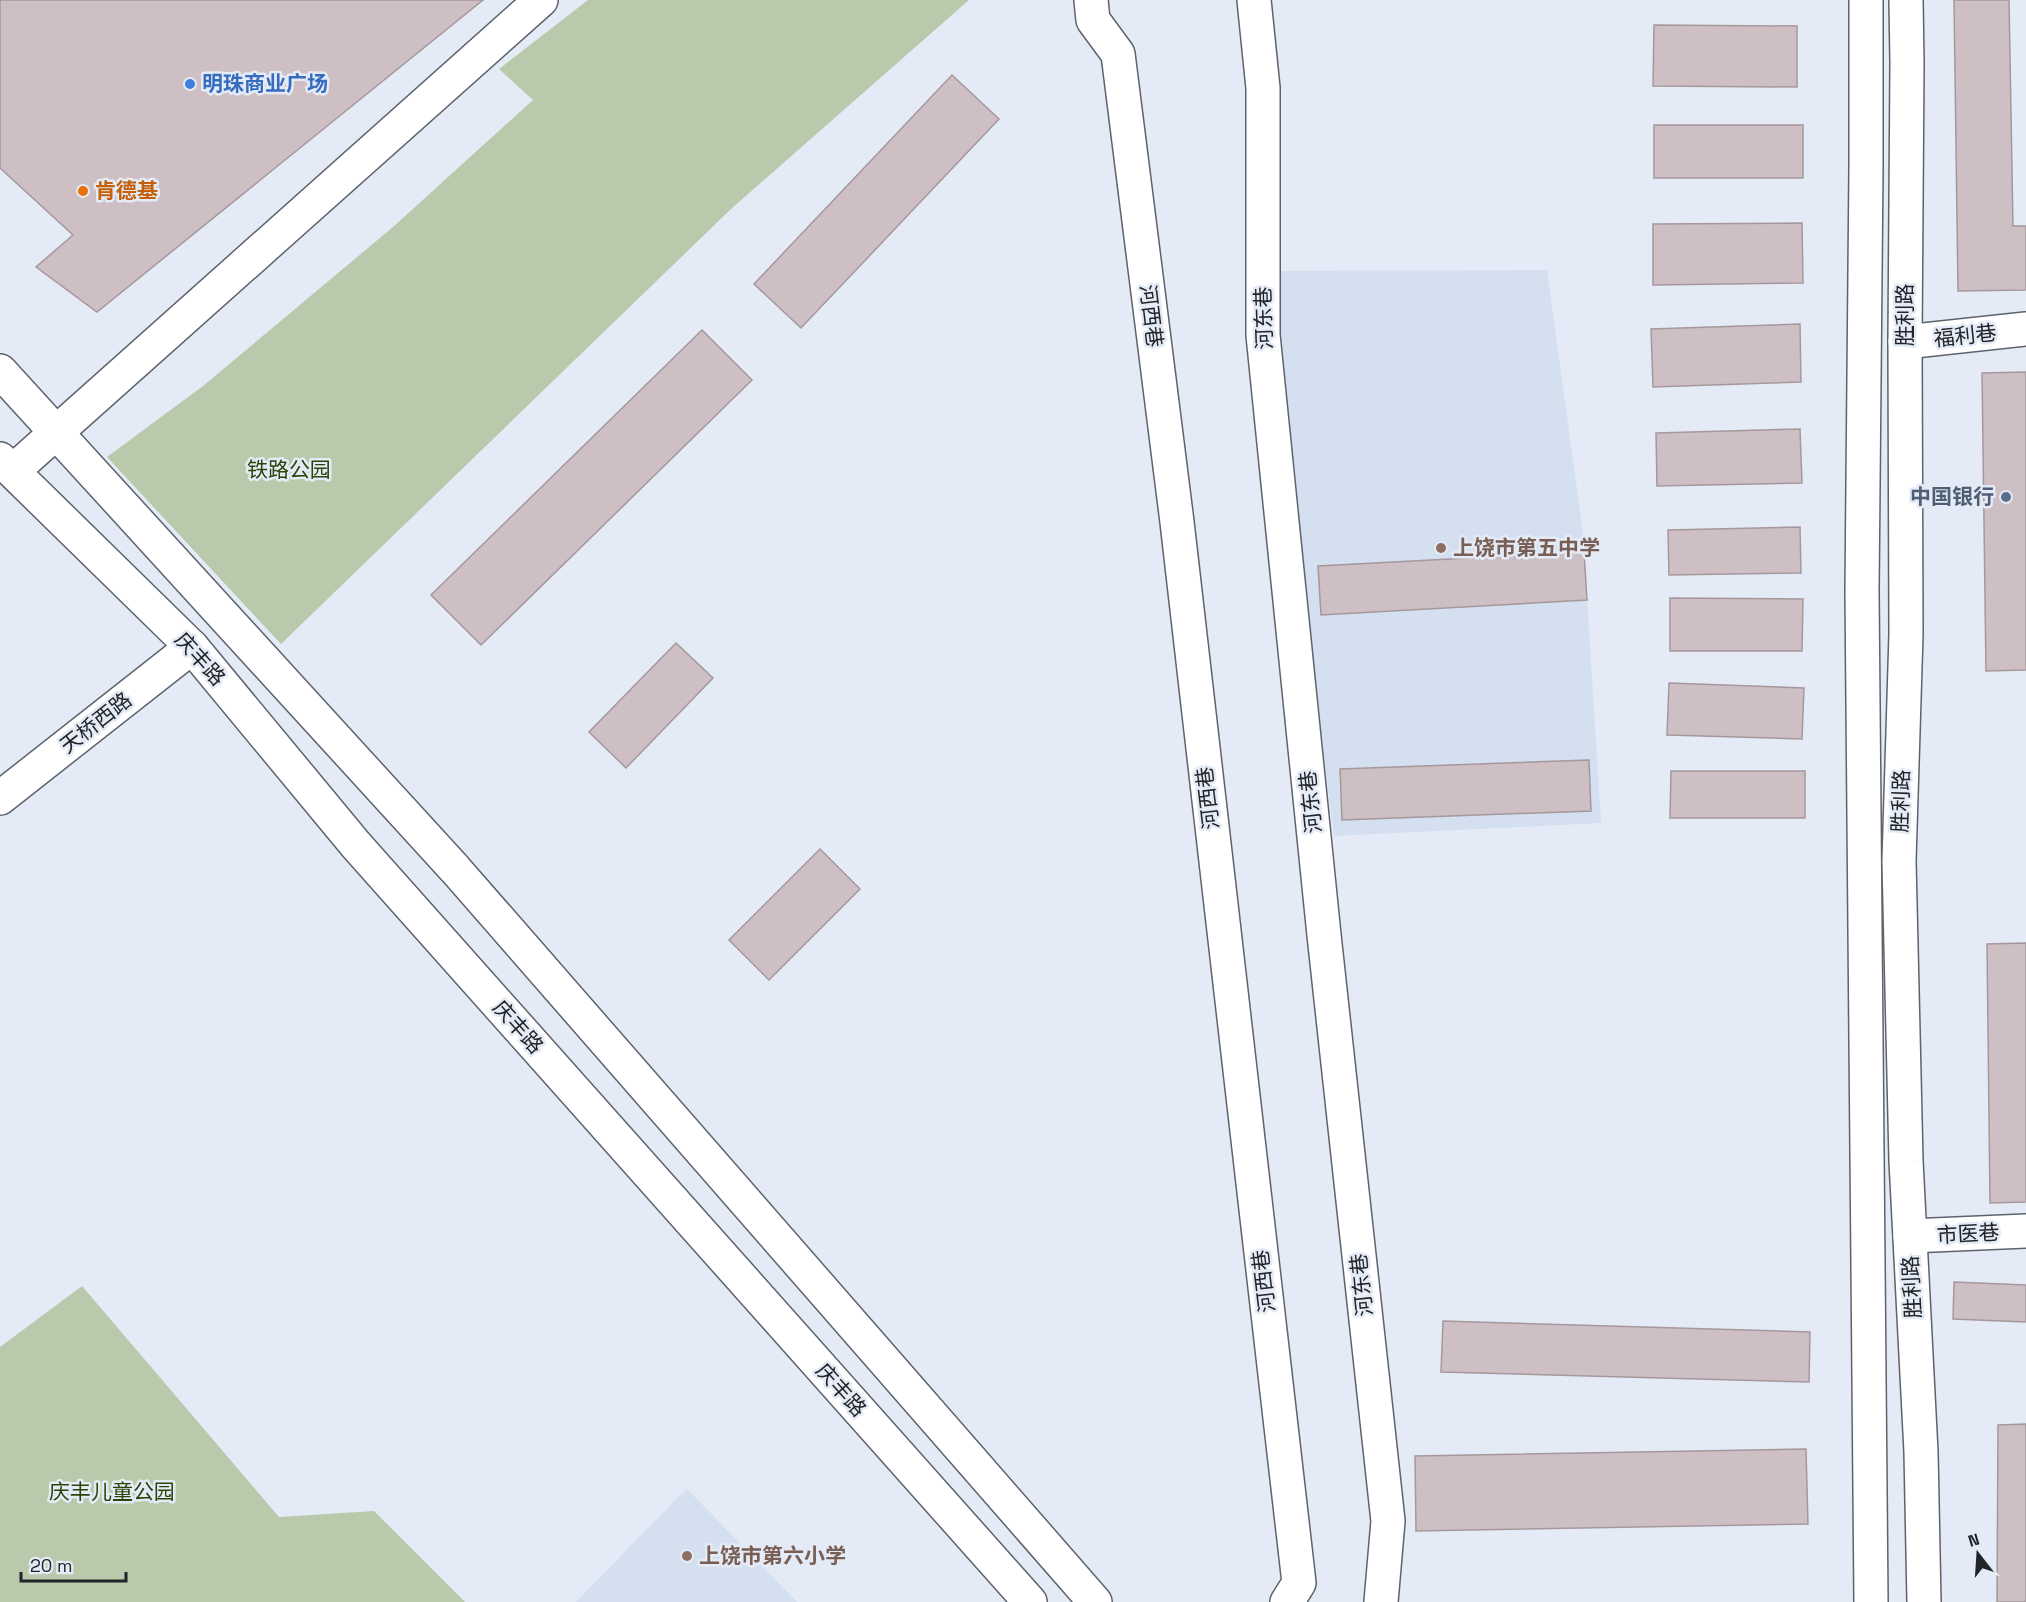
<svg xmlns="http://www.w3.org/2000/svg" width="2026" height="1602" font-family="'Space Grotesk','Noto Sans SC',sans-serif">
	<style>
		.built { fill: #d4dff0 }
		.green { fill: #b8caab }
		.building { fill: #cdbfc3; stroke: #a5989c; stroke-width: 1.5 }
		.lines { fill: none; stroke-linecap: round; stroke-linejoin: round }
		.minor-casing { stroke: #5d636c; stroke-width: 36 }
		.major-casing { stroke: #5d636c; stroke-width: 36 }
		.minor { stroke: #fff; stroke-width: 33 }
		.major { stroke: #fff; stroke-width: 33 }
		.shop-dot { fill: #3f7fe0; stroke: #e4ebf6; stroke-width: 2 }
		.food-dot { fill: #e8710a; stroke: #e4ebf6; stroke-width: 2 }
		.service-dot { fill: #5c6f8a; stroke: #e4ebf6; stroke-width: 2 }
		.education-dot { fill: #8d6e63; stroke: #e4ebf6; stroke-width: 2 }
		.labels { text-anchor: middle; stroke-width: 5; stroke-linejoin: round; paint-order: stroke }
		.shop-label { font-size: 21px; font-weight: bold; fill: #366cbe; stroke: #e4ebf6; text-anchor: start }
		.food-label { font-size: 21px; font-weight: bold; fill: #c56008; stroke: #e4ebf6; text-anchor: start }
		.street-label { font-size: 21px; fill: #212428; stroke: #e4ebf6 }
		.park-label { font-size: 21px; fill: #294608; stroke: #e4ebf6 }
		.service-label { font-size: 21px; font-weight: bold; fill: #4e5e75; stroke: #e4ebf6; text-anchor: end }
		.education-label { font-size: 21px; font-weight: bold; fill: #785e54; stroke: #e4ebf6; text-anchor: start }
	</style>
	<rect width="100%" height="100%" fill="#e4ebf6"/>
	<g class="built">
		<polygon points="1547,270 1583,533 1601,823 1334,836 1299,564 1266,271"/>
		<polygon points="687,1489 797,1602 576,1602 686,1489"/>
	</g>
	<g class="green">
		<polygon points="588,0 969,0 731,209 281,644 107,457 203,386 393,227 533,100 499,69"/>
		<polygon points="82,1286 279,1517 374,1511 465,1602 0,1602 0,1347"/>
	</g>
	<g class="building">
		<polygon points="0,0 483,0 97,312 36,267 73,235 0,168"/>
		<polygon points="1954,0 2009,0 2013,226 2026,226 2026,290 1958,291"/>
		<polygon points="1654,25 1797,26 1797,87 1653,86"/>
		<polygon points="952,75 999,119 801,328 754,284"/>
		<rect x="1654" y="125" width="149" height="53"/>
		<polygon points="1802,223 1803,283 1653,285 1653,224"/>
		<polygon points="1800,324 1801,382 1653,387 1651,329"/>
		<polygon points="702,330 752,380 481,645 431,595"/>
		<polygon points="2026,372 2026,670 1986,671 1982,373"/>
		<polygon points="1800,429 1802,483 1657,486 1656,433"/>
		<polygon points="1800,527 1801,573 1669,575 1668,530"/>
		<polygon points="1584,552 1587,600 1321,615 1318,566"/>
		<polygon points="1670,598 1803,599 1802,651 1670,651"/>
		<polygon points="676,643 713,678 626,768 589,732"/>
		<polygon points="1669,683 1804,688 1802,739 1667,735"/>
		<polygon points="1589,760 1591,811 1342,820 1340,769"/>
		<polygon points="1671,771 1805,771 1805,818 1670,818"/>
		<polygon points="820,849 860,889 769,980 729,940"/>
		<polygon points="2026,943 2026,1202 1990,1203 1987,944"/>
		<polygon points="1954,1282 2026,1285 2026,1322 1953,1319"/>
		<polygon points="1443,1321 1810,1332 1809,1382 1441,1372"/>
		<polygon points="2026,1424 2026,1602 1997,1602 1998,1425"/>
		<polygon points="1806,1449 1808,1524 1416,1531 1415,1456"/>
	</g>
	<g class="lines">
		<g class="minor-casing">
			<g id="minor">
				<polyline points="1091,0 1093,20 1118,54 1177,522 1299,1583 1287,1602"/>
				<polyline points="1254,0 1263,88 1263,335 1324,935 1388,1521 1381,1602"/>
				<polyline points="1905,342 2026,329"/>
				<polyline points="13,471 541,0"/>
				<polyline points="0,798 192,647"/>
				<polyline points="1910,1236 2026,1231"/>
			</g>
		</g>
		<g class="major-casing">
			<g id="major">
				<polyline points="1866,0 1866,167 1862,591 1871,1602"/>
				<polyline points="1906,0 1907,63 1905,342 1906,634 1899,861 1906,1161 1921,1452 1924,1602"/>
				<polyline points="0,371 455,869 1095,1602"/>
				<polyline points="0,459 192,647 356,845 1030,1602"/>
			</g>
		</g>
		<use href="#minor" class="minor"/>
		<use href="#major" class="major"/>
	</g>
	<circle class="shop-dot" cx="190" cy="84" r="6"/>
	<circle class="food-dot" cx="83" cy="191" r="6"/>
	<circle class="service-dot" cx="2006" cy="497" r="6"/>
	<g class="education-dot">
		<circle cx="1441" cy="548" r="6"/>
		<circle cx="687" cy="1556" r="6"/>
	</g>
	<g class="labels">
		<g class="shop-label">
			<text x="202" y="91">明珠商业广场</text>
		</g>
		<g class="food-label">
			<text x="95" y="198">肯德基</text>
		</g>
		<g class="street-label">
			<text transform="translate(1905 315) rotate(-90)" y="7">胜利路</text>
			<text transform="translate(1151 316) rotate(83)" y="7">河西巷</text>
			<text transform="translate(1264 318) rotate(-92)" y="7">河东巷</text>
			<text transform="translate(1965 336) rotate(-6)" y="7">福利巷</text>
			<text transform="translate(200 659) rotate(48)" y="7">庆丰路</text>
			<text transform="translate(96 723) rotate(-38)" y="7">天桥西路</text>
			<text transform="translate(1208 798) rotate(-97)" y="7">河西巷</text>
			<text transform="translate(1901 801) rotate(-88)" y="7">胜利路</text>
			<text transform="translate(1311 802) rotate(-96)" y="7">河东巷</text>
			<text transform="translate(518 1027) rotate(48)" y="7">庆丰路</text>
			<text transform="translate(1968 1234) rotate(-3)" y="7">市医巷</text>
			<text transform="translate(1264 1281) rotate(-97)" y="7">河西巷</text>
			<text transform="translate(1362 1285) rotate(-96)" y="7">河东巷</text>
			<text transform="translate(1912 1287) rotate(-93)" y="7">胜利路</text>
			<text transform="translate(841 1390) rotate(48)" y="7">庆丰路</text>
		</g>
		<g class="park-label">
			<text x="289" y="477">铁路公园</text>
			<text x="112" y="1499">庆丰儿童公园</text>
		</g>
		<g class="service-label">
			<text x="1994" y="504">中国银行</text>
		</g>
		<g class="education-label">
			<text x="1453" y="555">上饶市第五中学</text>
			<text x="699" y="1563">上饶市第六小学</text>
		</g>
	</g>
	<g transform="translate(1978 1554) rotate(343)" stroke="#e4ebf6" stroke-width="4.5" paint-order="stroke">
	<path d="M0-4.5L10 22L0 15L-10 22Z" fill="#212428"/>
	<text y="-9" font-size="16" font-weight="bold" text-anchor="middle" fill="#212428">N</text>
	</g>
	<path d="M21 1572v9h105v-9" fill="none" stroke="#212428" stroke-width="3"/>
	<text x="30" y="1572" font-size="18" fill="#212428" stroke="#e4ebf6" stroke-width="4.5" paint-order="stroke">20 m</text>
</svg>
